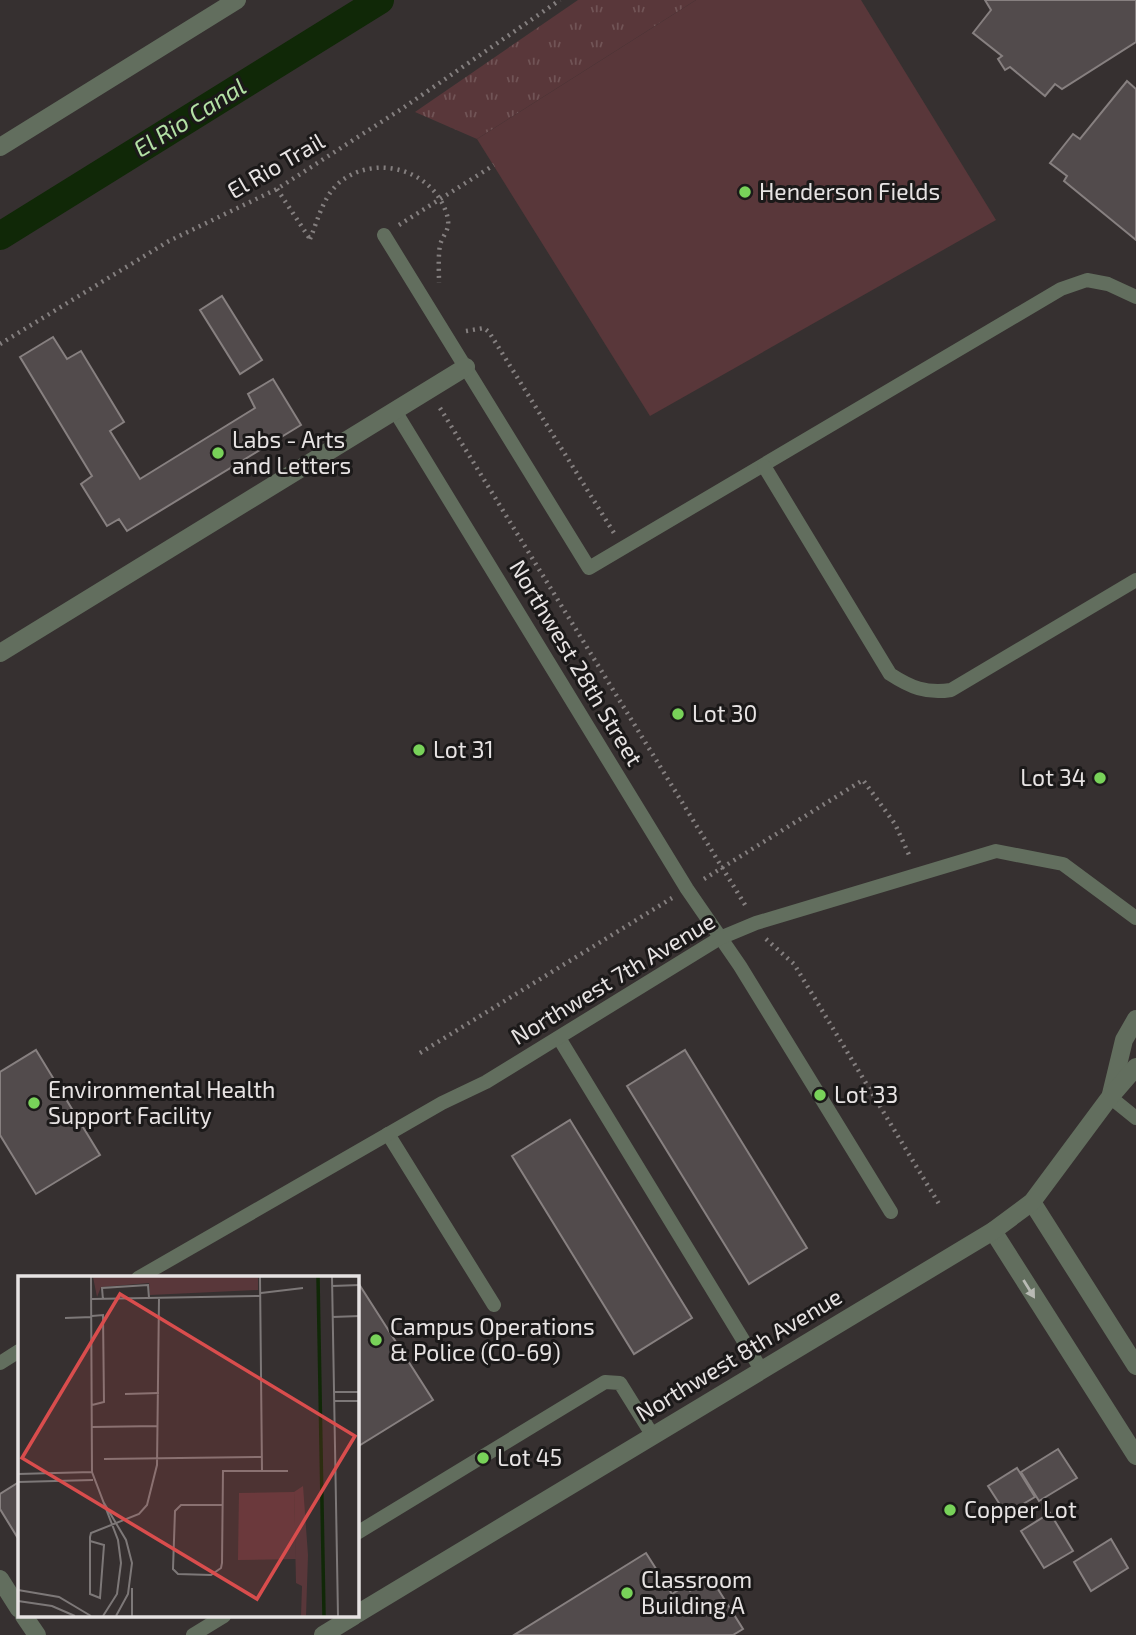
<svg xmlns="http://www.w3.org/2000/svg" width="1136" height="1635" font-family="'Exo 2',sans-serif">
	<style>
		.grass { fill: url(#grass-tufts) }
		.pitch { fill: #59373a }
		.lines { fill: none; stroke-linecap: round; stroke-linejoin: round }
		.canal { stroke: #102807; stroke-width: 28 }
		.building { fill: #524b4c; stroke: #878080; stroke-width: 2 }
		.path { stroke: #847f7f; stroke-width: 4.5; stroke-dasharray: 2 5; stroke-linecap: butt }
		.service { stroke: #626e5e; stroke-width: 14 }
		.minor { stroke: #626e5e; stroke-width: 18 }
		.tertiary { stroke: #626e5e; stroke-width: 18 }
		.oneway { fill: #b8bab4 }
		.poi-dot { fill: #78d259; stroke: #1b1919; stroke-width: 2.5 }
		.labels { text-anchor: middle; stroke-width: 6; stroke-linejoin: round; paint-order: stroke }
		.street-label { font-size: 23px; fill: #e7e3e3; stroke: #1b1919 }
		.poi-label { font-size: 23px; fill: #e7e3e3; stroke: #1b1919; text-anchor: start }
		.water-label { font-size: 24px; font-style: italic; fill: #b3e1a5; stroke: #1b1919 }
		.inset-river { fill: none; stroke: #102807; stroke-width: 3.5 }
		.inset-road { fill: none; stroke: #7d7878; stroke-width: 2 }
		.view { fill: #d94d4d; fill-opacity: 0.15; stroke: #d94d4d; stroke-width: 3.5 }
		.inset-edge { fill: none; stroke: #e7e3e3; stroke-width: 3.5 }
	</style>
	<defs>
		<pattern id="grass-tufts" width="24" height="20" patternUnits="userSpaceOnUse" patternTransform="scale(1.75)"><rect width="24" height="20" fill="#59373a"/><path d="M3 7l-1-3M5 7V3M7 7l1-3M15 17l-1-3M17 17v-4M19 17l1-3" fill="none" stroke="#715456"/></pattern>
	</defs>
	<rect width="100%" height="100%" fill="#363030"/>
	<polygon class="grass" points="578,0 696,0 477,139 415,112"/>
	<polygon class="pitch" points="696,0 861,0 996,220 650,416 477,139"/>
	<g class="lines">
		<polyline class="canal" points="0,236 380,0"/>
	</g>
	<g class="building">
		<polygon points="985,0 1136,0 1136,42 1062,89 1055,84 1045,96 1010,67 1005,70 998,59 1002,56 973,33 991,10"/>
		<polygon points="1127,81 1136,89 1136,240 1064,181 1067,176 1050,163 1073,134 1080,139"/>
		<polygon points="222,296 262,360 240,374 200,310"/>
		<polygon points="53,337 67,359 81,351 124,422 110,431 140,479 255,408 248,394 273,379 301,425 127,531 119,519 107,526 81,484 92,476 20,357"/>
		<polygon points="36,1050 100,1155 36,1194 0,1135 0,1072"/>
		<polygon points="685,1050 807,1248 749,1284 627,1086"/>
		<polygon points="570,1120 692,1318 634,1354 512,1156"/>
		<polygon points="357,1281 433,1400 357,1447"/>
		<polygon points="1058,1449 1077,1478 1039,1501 1021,1472"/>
		<polygon points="1017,1468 1035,1497 1006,1514 988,1486"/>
		<polygon points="19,1482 19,1540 0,1509 0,1494"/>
		<polygon points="1050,1513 1073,1551 1044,1568 1021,1531"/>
		<polygon points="1111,1539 1128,1568 1091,1591 1074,1562"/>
		<polygon points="646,1553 672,1594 686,1585 690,1591 711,1578 743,1629 733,1635 514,1635"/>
	</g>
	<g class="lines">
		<g class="path">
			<polyline points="277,189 310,239"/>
			<polyline points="399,225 494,165"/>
			<path d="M310 239C318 220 323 196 340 182 376 153 434 170 447 215 451 230 444 232 440 245 438 257 439 271 439 283"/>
			<polyline points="466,331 484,328 489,332 614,533"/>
			<polyline points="0,344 169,241 277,189 403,108 560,0"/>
			<polyline points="440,408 747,908"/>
			<polyline points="704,879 863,780 895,824 910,857"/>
			<polyline points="766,939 794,964 939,1204"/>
			<polyline points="420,1053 672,898"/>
		</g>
		<g class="service">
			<polyline points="384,235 589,568 1061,289 1087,280 1108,284 1136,297"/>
			<polyline points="395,411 687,889 740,966 891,1212"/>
			<path d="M764 466 890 674C910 687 926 694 951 690L1136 580"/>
			<polyline points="559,1038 762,1371"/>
			<polyline points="1110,1097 1136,1118"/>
			<polyline points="388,1134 494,1305"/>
			<polyline points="138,1278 442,1103 486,1082 720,938 756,923 996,851 1063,864 1136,918"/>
			<polyline points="0,1363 19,1351"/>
			<polyline points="357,1533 605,1382 620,1383 653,1436"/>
			<polyline points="193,1635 224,1616"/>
		</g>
		<g class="minor">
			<polyline points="0,653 466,367"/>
			<polyline points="1032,1202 1136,1366"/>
			<polyline points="993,1231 1136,1456"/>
			<polyline points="0,1579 19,1609"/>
			<polyline points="24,1616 37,1635"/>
		</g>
		<g class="tertiary">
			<polyline points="0,147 237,0"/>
			<polyline points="1111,1094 1124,1040 1136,1019"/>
			<polyline points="357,1614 993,1231 1032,1202 1110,1097 1136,1067"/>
			<polyline points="323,1635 354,1616"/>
		</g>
	</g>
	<defs><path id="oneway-solid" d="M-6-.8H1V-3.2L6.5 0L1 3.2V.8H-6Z" transform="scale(1.75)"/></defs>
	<use class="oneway" href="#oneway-solid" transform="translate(1029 1289) rotate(58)"/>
	<g class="poi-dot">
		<circle cx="745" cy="192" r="7"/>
		<circle cx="218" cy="453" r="7"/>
		<circle cx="678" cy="714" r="7"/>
		<circle cx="419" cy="750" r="7"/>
		<circle cx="1100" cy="778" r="7"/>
		<circle cx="820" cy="1095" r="7"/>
		<circle cx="34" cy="1103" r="7"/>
		<circle cx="376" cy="1340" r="7"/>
		<circle cx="483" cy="1458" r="7"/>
		<circle cx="950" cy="1510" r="7"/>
		<circle cx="627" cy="1593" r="7"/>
	</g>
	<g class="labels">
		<g class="street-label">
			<text transform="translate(276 166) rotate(-30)" y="8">El Rio Trail</text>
			<text transform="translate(576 663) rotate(59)" y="8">Northwest 28th Street</text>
			<text transform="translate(613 979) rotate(-31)" y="8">Northwest 7th Avenue</text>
			<text transform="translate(739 1355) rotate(-31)" y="8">Northwest 8th Avenue</text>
		</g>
		<g class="poi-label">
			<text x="759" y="200">Henderson Fields</text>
			<text x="232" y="448">Labs - Arts<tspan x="232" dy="26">and Letters</tspan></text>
			<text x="692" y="722">Lot 30</text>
			<text x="433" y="758">Lot 31</text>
			<text x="1086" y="786" text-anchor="end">Lot 34</text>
			<text x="48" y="1098">Environmental Health<tspan x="48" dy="26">Support Facility</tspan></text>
			<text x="834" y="1103">Lot 33</text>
			<text x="390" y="1335">Campus Operations<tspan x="390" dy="26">&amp; Police (CO-69)</tspan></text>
			<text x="497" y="1466">Lot 45</text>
			<text x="964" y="1518">Copper Lot</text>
			<text x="641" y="1588">Classroom<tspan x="641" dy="26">Building A</tspan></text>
		</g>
		<g class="water-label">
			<text transform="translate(190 118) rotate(-32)" y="8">El Rio Canal</text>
		</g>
	</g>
	<g transform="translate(18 1276)">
		<rect width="341" height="341" fill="#363030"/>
		<path d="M75 1H240V14L132 19 131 7 83 11 79 21ZM285 210 290 279 288 340H283L284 310 278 307 276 216Z" fill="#59373a"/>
		<path d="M276 216 278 283 220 284 221 217Z" fill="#59373a"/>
		<path class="inset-river" d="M300 1 306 340"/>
		<path class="inset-road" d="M73 1 74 196 100 264 103 287 99 318 85 340M242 1 244 195M314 1 320 340M314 10 342 9M243 17 285 12M74 23 243 20M85 24 84 12 130 9 131 22M74 40 85 39 86 126 74 129M314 41 342 40M47 42 74 41M316 116H342M107 118 141 117M316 125H342M74 151 140 150M86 183 244 181M0 198 74 196M0 206 75 204M86 227 108 264 114 287 110 318 98 340M204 229H163L157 235 155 293 160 298 193 299 203 292 204 287 205 195H270M72 265 86 269 82 322 72 318V261L73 257 121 238 129 229 139 189 141 22M114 312V340M0 314 41 321 73 340M0 325 34 330 57 340"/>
		<path class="view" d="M102 18 337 160 239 323 4 182Z"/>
		<rect width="341" height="341" class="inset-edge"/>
	</g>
</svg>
